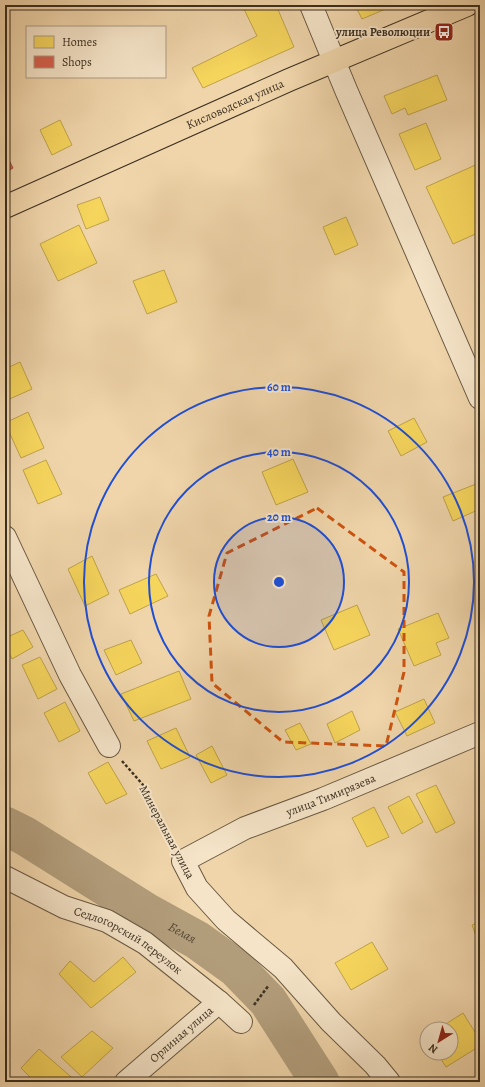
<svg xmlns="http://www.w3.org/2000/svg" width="485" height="1087" font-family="Alegreya,serif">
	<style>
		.homes { fill: #f6d55c; stroke: #bea34a }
		.shops { fill: #d6604d; stroke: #a85140 }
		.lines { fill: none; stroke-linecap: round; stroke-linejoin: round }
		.river { stroke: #b29d7b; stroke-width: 39 }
		.minor-casing { stroke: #685842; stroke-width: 24 }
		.major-casing { stroke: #3b2f20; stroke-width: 24 }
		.path { stroke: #3b2f20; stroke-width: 2.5; stroke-dasharray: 3 2; stroke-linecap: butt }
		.minor { stroke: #f5e4c8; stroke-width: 22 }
		.major { stroke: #f0d5aa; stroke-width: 22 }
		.marked { fill: none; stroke: #ce530f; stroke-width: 3; stroke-dasharray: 8 5; stroke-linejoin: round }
		.ring { fill: none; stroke: #1d4ed8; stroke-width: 2 }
		.labels { text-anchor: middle; stroke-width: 4; stroke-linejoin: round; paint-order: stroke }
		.poi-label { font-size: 12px; font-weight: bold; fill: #3b2f20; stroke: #f5e4c8; text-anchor: end }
		.street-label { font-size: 12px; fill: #3b2f20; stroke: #f5e4c8 }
		.water-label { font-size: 13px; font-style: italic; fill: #594a37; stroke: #f5e4c8 }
		.centre { fill: #1d4ed8; stroke: #f5e4c8; stroke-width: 2 }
		.ring-label { font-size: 12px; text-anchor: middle; font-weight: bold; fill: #1d4ed8; stroke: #f5e4c8; stroke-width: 4; stroke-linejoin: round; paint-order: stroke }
	</style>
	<rect width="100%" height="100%" fill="#f0d5aa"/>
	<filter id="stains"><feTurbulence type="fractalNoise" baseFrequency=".005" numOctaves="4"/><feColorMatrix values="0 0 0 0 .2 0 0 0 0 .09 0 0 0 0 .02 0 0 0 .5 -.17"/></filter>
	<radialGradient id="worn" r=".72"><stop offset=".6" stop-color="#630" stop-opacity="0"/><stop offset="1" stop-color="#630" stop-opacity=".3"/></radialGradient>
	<g class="homes">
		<polygon points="242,5 276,5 294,47 203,88 192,68 257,36"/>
		<polygon points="355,5 395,5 362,19"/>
		<polygon points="437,75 447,100 408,115 405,108 392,114 384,96"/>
		<polygon points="60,120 72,145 52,155 40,130"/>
		<polygon points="426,123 441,159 415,170 399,134"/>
		<polygon points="480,163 480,232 453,244 426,187"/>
		<polygon points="100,197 109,220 86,229 77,205"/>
		<polygon points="346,217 358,245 335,255 323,227"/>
		<polygon points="79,225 97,263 58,281 40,244"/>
		<polygon points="164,270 177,302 147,314 133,281"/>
		<polygon points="20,362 32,389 5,401 5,369"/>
		<polygon points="28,412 44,448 21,458 5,423"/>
		<polygon points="414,418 427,442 401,456 388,431"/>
		<polygon points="293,459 308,492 276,505 262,472"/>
		<polygon points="46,460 62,494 38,504 23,470"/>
		<polygon points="476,484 480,492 480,509 453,521 443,497"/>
		<polygon points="92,556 109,594 85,606 68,569"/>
		<polygon points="156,574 168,596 130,614 119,590"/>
		<polygon points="357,605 370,635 334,650 321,620"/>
		<polygon points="438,613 449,638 436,643 441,655 414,666 398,629"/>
		<polygon points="23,630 33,647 12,659 5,645 5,638"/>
		<polygon points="131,640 142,663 116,675 104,650"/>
		<polygon points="40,657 57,689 38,699 22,665"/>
		<polygon points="179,671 191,699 134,721 121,694"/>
		<polygon points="424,699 435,723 407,736 395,712"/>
		<polygon points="65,702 80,731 59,742 44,713"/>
		<polygon points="352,711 360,730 335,743 327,724"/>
		<polygon points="300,723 311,744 296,750 285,730"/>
		<polygon points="176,728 190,757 161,769 147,741"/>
		<polygon points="212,746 227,775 211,783 196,755"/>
		<polygon points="108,762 127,794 106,804 88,773"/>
		<polygon points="436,785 455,823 436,833 416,794"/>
		<polygon points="409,796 423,822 402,834 388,807"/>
		<polygon points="374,807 389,837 367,847 352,818"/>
		<polygon points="480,922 480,947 472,925"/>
		<polygon points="372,942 388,969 351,990 335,963"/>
		<polygon points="123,957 136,972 91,1008 59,974 70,961 94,982"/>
		<polygon points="463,1013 480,1040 480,1046 446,1067 437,1053 451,1053 451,1029 438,1029"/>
		<polygon points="92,1031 113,1048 82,1077 61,1057"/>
		<polygon points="39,1049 77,1082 35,1082 21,1068"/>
	</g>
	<polygon class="shops" points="5,152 13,168 5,173"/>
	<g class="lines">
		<path class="river" id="s1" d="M5 826 25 836 146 912 197 940 236 968 268 1001 320 1082"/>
		<g class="minor-casing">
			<g id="minor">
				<polyline points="311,5 346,90 480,398"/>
				<polyline points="5,537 70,675 109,746"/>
				<path id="s2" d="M5 877 64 907 107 921 145 943 219 1002 241 1022"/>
				<path id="s3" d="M126 1082 219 1002"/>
				<path id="s4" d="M389 1082 375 1065 331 1022 283 968 226 920 197 888 183 861 245 828 323 799 480 733"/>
			</g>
		</g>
		<g class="major-casing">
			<g id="major">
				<path id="s5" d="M5 207 289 80 467 5"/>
			</g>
		</g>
		<g class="path">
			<polyline points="122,761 144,786 173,843"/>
			<polyline points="254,1005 269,985"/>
		</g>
		<use href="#minor" class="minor"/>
		<use href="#major" class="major"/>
	</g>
	<path class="marked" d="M317 508 404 572V672L386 746 283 742 212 683 209 616 227 553Z"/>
	<circle cx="279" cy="582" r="65" fill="#1d4ed8" fill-opacity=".12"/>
	<g class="ring">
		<circle cx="279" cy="582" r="65"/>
		<circle cx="279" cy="582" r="130"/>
		<circle cx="279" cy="582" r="195"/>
	</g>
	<defs>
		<g id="bus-square" transform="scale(1)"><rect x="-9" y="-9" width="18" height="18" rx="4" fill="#8f2418" stroke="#f5e4c8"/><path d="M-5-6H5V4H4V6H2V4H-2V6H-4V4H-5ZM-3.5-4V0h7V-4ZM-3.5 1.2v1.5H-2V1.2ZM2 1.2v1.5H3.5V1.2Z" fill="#fff"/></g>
	</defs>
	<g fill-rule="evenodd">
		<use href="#bus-square" x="444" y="32"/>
	</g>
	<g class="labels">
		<g class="poi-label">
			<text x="430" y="36">улица Революции</text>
		</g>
		<g class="street-label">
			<text dy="4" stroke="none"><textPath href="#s5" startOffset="252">Кисловодская улица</textPath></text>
			<text dy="4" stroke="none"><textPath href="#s4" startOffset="466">улица Тимирязева</textPath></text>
			<text transform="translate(167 832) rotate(62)" y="4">Минеральная улица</text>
			<text dy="4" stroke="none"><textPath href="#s2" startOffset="139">Седлогорский переулок</textPath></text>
			<text dy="4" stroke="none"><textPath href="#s3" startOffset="73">Орлиная улица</textPath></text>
		</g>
		<g class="water-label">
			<text dy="5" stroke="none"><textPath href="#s1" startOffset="207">Белая</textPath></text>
		</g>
	</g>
	<circle cx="279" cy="582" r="6" class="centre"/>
	<g class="ring-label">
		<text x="279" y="391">60 m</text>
		<text x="279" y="456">40 m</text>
		<text x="279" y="521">20 m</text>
	</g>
	<rect width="485" height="1087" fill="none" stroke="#f0d5aa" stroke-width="20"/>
	<rect x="6" y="6" width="473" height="1075" fill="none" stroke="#3b2f20" stroke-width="2"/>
	<rect x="10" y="10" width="465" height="1067" fill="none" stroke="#3b2f20"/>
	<rect x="26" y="26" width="140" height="52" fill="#f5e4c8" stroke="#ab9c85"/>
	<rect x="34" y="36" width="20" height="12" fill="#f6d55c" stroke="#ab9c85"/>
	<text x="62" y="46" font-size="12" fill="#3b2f20">Homes</text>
	<rect x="34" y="56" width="20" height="12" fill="#d6604d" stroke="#ab9c85"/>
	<text x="62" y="66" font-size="12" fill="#3b2f20">Shops</text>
	<g transform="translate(439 1041) rotate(217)"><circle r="19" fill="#f5e4c8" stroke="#ab9c85"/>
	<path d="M0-3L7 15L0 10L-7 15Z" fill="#8f2418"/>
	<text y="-6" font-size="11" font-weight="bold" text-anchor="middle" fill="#3b2f20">N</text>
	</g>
	<rect width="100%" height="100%" filter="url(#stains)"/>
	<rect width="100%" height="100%" fill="url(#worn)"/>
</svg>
